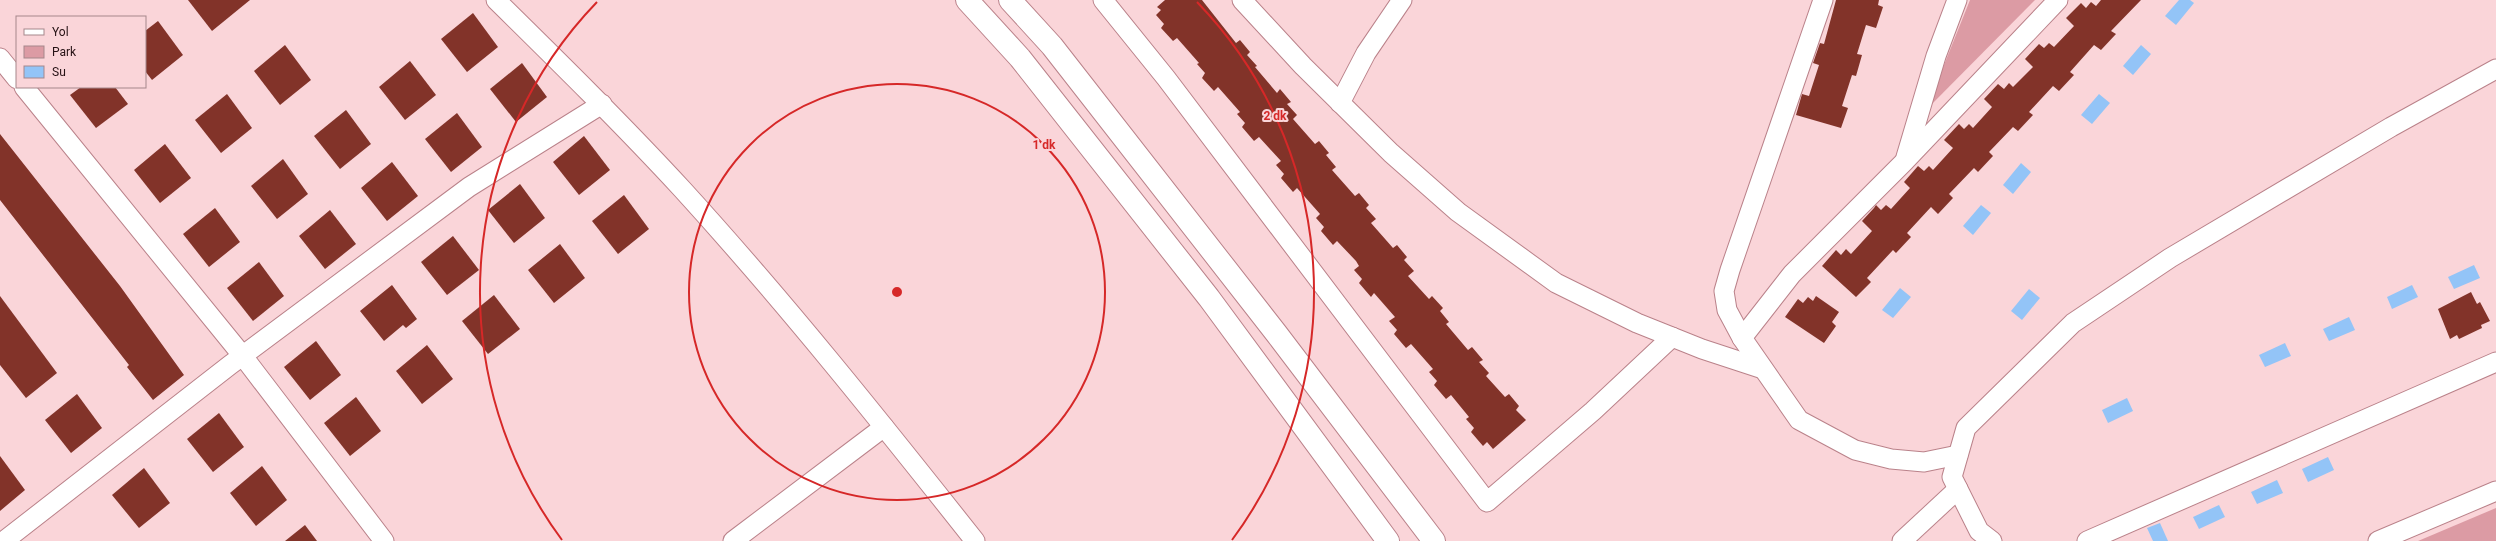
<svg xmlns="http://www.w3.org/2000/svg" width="2496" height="541" font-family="Roboto,sans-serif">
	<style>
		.green { fill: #dc9ba4 }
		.water { fill: #93c4f7 }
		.building { fill: #823329 }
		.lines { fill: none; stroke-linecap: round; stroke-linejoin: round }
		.minor-casing { stroke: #ba828a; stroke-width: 21 }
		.tertiary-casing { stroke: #ba828a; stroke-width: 24 }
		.minor { stroke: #fff; stroke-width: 19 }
		.tertiary { stroke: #fff; stroke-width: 22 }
		.ring { fill: none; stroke: #d62828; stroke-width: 2 }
		.centre { fill: #d62828; stroke: #fad5d9; stroke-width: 2 }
		.ring-label { font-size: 12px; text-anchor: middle; font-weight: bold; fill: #d62828; stroke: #fad5d9; stroke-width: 4; stroke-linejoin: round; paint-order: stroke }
	</style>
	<rect width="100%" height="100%" fill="#fad5d9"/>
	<g class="green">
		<polygon points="1970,0 2035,0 1926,110"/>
		<polygon points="2496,508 2496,541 2418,541"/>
	</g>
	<g class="water">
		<polygon points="2179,0 2190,0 2194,3 2176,25 2165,16"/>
		<polygon points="2141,45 2151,54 2133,75 2123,66"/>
		<polygon points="2099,94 2110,103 2092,124 2081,115"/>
		<polygon points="2021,163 2031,172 2013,194 2003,185"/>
		<polygon points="1981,205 1991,213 1973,235 1963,226"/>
		<polygon points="2474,265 2480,278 2454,289 2448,277"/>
		<polygon points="2412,285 2418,297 2392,309 2387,297"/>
		<polygon points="1900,288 1911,297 1893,318 1882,310"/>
		<polygon points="2029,289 2040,298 2022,320 2011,311"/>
		<polygon points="2349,317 2355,330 2329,341 2323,329"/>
		<polygon points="2285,343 2291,356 2265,367 2259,355"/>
		<polygon points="2127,398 2133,411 2108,423 2102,410"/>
		<polygon points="2328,457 2334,470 2308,482 2302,469"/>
		<polygon points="2277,480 2283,493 2257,504 2251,492"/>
		<polygon points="2219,505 2225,517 2199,529 2193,517"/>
		<polygon points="2160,523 2168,541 2153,541 2147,528"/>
	</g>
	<g class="building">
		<polygon points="188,0 250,0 212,31"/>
		<polygon points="1165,0 1202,0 1236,43 1240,40 1250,52 1247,55 1257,66 1255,67 1277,93 1280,89 1291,102 1287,104 1297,115 1293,119 1315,144 1319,141 1329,153 1326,155 1336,167 1332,170 1355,196 1359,193 1369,205 1366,208 1376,219 1371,223 1393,248 1397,245 1407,257 1404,260 1414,271 1408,276 1429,299 1432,296 1443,308 1440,311 1449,322 1446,324 1468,350 1472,347 1483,360 1479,362 1489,373 1486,376 1505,397 1509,394 1519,406 1516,410 1526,420 1493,449 1487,442 1483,446 1471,432 1474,428 1466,419 1469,417 1451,395 1446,399 1434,385 1437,381 1429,372 1433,369 1411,344 1406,348 1394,334 1397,330 1389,321 1395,317 1374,293 1371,297 1359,283 1362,279 1354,270 1359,266 1356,261 1337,241 1333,245 1321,231 1324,227 1316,218 1320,214 1297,188 1293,192 1281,178 1284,174 1276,165 1281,161 1259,137 1254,141 1242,127 1245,123 1237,114 1240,112 1218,87 1214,91 1202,78 1205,73 1197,64 1199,63 1177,38 1173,41 1161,28 1164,24 1156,15 1161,10 1157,7"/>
		<polygon points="1836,0 1879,0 1878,5 1883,7 1876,28 1866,25 1857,54 1862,55 1856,76 1852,75 1842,106 1848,108 1841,128 1796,115 1802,94 1809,96 1819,65 1813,63 1820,43 1824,44"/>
		<polygon points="2101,0 2141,0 2111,31 2116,34 2101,50 2094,45 2070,72 2074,75 2059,91 2053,86 2029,112 2033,115 2018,131 2013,127 1989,152 1993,156 1978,172 1974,168 1949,194 1953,198 1938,214 1931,207 1907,233 1911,237 1896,253 1893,250 1867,278 1871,282 1856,297 1822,266 1836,250 1841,255 1846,249 1851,254 1872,231 1862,221 1874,208 1876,205 1881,210 1886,205 1891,209 1910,188 1904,182 1918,166 1924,171 1929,166 1933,170 1953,148 1944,140 1959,124 1964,129 1969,124 1973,128 1992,107 1984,99 1998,84 2004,89 2009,83 2013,87 2033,67 2025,59 2039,44 2044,48 2049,43 2054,47 2074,26 2066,18 2081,3 2086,8 2091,2 2096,6"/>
		<polygon points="473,13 498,47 467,72 441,39"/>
		<polygon points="158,21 183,55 152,80 145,71 145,31"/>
		<polygon points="285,45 311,80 280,105 254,71"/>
		<polygon points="410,61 436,95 405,120 379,87"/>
		<polygon points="522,63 547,97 516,122 490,89"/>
		<polygon points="81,87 115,87 128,104 96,128 70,95"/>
		<polygon points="227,94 252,128 221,153 195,120"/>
		<polygon points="346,110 371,144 340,169 314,136"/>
		<polygon points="457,113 482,147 451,172 425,139"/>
		<polygon points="0,134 120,286 184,375 153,400 127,367 129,365 0,200"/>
		<polygon points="584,136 610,170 579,195 553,162"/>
		<polygon points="165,144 191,178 160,203 134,170"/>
		<polygon points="283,159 308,194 277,219 251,186"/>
		<polygon points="392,162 418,196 387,221 361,188"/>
		<polygon points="520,184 545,218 514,243 488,210"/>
		<polygon points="624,195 649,229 618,254 592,221"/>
		<polygon points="215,208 240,242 209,267 183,234"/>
		<polygon points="330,210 356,244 325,269 299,236"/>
		<polygon points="453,236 479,270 447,295 421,262"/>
		<polygon points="560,244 585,278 554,303 528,270"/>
		<polygon points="259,262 284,296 253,321 227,288"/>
		<polygon points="392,285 417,319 406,328 403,325 384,341 360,311"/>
		<polygon points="2471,292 2477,304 2480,302 2490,321 2481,325 2482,328 2459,339 2457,335 2450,339 2438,309"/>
		<polygon points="494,295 520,329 488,354 462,321"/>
		<polygon points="0,296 57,373 26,398 0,365"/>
		<polygon points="1816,296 1839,312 1832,322 1836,326 1824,343 1785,317 1798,299 1803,303 1808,297 1813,301"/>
		<polygon points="316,341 341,375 310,400 284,367"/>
		<polygon points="427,345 453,379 422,404 396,371"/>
		<polygon points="77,394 102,428 71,453 45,420"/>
		<polygon points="356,397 381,431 350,456 324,423"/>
		<polygon points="219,413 244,447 213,472 187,439"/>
		<polygon points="0,456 25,490 0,511"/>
		<polygon points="262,466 287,500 256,526 230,493"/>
		<polygon points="144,468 170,503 139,528 112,495"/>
		<polygon points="305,525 317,541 285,541"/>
	</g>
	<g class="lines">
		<g class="minor-casing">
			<g id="minor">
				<path d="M496 0C559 62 622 124 682 189 785 302 880 421 975 541"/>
				<polyline points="1103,0 1166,78 1487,502 1593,411 1672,337"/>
				<polyline points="1242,0 1303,66 1391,153 1458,212 1556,283 1637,323 1702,349 1763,369"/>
				<polyline points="1823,0 1730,270 1724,291 1727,310 1742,338 1799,420 1855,450 1891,459 1924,462 1958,455"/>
				<polyline points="0,58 17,79"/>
				<polyline points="24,87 242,355 384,541"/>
				<polyline points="1340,103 1366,53 1402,0"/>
				<polyline points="1906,157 1936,56 1957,0"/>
				<polyline points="1742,338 1792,274 1905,161 2058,0"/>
				<polyline points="4,541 230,365 469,187 602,104"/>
				<polyline points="733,541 884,427"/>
				<polyline points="1902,541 1958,489"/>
				<polyline points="1992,541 1979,531 1952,477 1966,428 2073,323 2170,258 2391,127 2496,69"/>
				<polyline points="2087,541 2496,362"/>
				<polyline points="2378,541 2496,491"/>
			</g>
		</g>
		<g class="tertiary-casing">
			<g id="tertiary">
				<polyline points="967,0 1020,58 1209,298 1388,541"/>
				<polyline points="1010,0 1052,46 1276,333 1434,541"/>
			</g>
		</g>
		<use href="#minor" class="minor"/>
		<use href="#tertiary" class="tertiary"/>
	</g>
	<g class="ring">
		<circle cx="897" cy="292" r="208"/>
		<path d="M562 540A417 417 0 0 1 597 2M1197 2A417 417 0 0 1 1232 540"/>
	</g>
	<circle cx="897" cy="292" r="6" class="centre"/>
	<g class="ring-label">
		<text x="1275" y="120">2 dk</text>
		<text x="1044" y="149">1 dk</text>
	</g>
	<rect x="16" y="16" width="130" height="72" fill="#fad5d9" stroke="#a5878b"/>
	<rect x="24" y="29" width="20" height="6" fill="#ffffff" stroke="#a5878b"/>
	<text x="52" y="36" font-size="12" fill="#261215">Yol</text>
	<rect x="24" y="46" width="20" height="12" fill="#dc9ba4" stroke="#a5878b"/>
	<text x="52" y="56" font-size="12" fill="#261215">Park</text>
	<rect x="24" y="66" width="20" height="12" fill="#93c4f7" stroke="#a5878b"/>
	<text x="52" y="76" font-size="12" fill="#261215">Su</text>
</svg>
